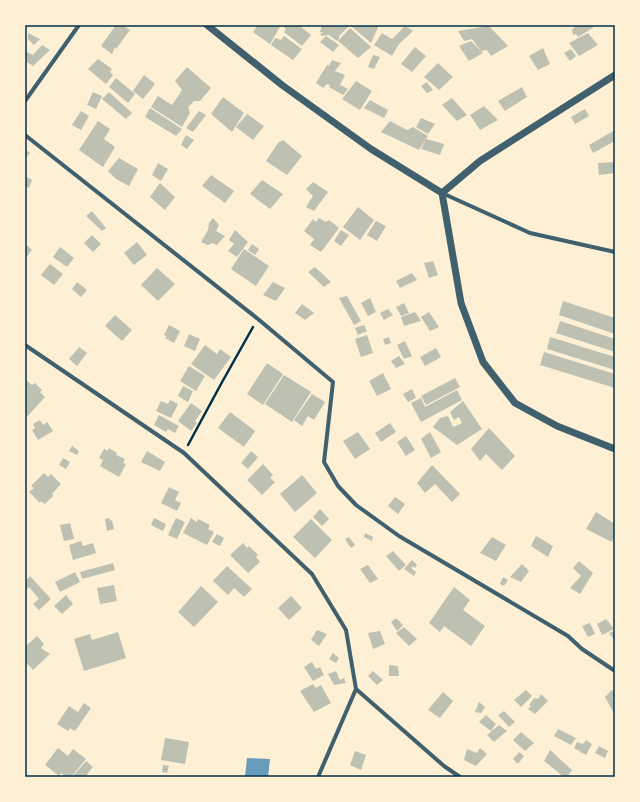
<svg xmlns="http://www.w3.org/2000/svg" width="640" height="802" font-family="Barlow,sans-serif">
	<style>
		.water { fill: #669bbc }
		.building { fill: #bec0b2 }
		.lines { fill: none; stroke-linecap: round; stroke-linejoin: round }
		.path { stroke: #003049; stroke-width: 2.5 }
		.minor { stroke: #3f606c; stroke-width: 4 }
		.tertiary { stroke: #3f606c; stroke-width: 7 }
		.neatline { fill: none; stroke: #003049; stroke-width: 1.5 }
	</style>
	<rect width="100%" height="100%" fill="#fdf0d5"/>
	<polygon class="water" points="247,758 270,759 268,777 245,777"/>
	<g class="building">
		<polygon points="116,25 122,25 130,30 116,49 115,47 112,54 101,46"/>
		<polygon points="258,25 299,25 311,35 302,46 284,32 286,29 281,25 270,44 253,32"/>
		<polygon points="322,25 347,25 349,26 339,36 339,39 337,41 329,35 322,36 320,34 323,33 320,32"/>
		<polygon points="350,25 379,25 371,43"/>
		<polygon points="574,25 592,25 594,27 578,37 576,34 573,35 572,29 574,28"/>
		<polygon points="405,26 413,31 399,44 392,56 374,45 382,33 392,39"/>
		<polygon points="489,26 508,46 491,56 487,50 481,51 472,39 464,41 458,31"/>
		<polygon points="350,28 371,47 358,58 338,41"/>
		<polygon points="28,33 40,39 34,45 28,39"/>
		<polygon points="588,33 598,45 579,56 569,43"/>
		<polygon points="284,36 302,49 293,60 271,45 275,38 281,40"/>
		<polygon points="326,36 339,45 333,52 320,42"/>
		<polygon points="471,41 483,53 469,61 459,46"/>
		<polygon points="42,45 50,50 33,66 25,61 25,51 33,55"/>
		<polygon points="415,47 426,56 412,72 401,64"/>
		<polygon points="543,48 550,64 538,70 529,56"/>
		<polygon points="571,49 576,56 570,61 564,53"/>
		<polygon points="373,55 380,57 374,69 368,67"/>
		<polygon points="98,59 112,69 110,72 113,75 106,84 88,69"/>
		<polygon points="332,60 341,63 335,71 345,75 340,85 348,89 343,95 329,87 330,85 327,84 323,88 316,83 327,65 329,66"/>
		<polygon points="438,63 453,77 439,90 424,77"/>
		<polygon points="187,67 211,88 200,101 194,101 188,107 190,113 182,127 151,107 158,96 172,105 182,90 175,81"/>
		<polygon points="144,75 155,84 143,99 133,91"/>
		<polygon points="116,78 135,94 128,103 109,87"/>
		<polygon points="356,81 372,91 360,110 342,99"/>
		<polygon points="427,82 433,90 427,93 421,86"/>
		<polygon points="522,87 527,97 505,111 498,101"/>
		<polygon points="93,92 102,96 96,109 87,105"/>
		<polygon points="109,92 132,113 126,119 102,99"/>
		<polygon points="223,97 244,113 232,132 211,114"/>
		<polygon points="452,98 467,115 457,121 442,105"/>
		<polygon points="370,100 388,110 384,118 364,108"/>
		<polygon points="484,106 498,120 480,130 470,115"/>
		<polygon points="150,108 182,129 176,136 145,117"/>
		<polygon points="585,109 589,116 575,124 571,117"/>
		<polygon points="81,111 89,116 81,130 72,125"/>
		<polygon points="199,111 206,115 193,132 186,128"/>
		<polygon points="247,114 264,126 253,140 236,127"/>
		<polygon points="421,118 435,124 428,134 416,127"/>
		<polygon points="98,121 110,129 104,139 115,147 103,167 79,150"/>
		<polygon points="390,121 407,130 413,127 428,136 426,139 444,144 440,155 421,149 426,139 419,150 381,132"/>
		<polygon points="615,130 615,145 613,142 593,153 589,145"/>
		<polygon points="186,135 194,140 187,149 181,145"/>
		<polygon points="283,140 302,156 287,175 266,161 278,143"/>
		<polygon points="25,149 30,153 25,159"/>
		<polygon points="119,158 138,169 129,186 116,179 108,171"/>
		<polygon points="615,162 615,173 599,175 598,163"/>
		<polygon points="158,163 168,169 161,181 152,175"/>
		<polygon points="211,175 234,191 225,203 202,186"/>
		<polygon points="25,176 32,180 29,188 25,186"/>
		<polygon points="262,180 283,194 270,209 250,194"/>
		<polygon points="313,182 328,192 314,211 306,207 313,196 306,189"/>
		<polygon points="160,183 175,197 165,210 150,197"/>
		<polygon points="358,207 374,220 360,240 343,227"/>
		<polygon points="92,211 106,228 102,231 86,216"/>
		<polygon points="213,218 219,225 216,231 225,236 217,245 213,243 208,245 201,242 208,230 209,223"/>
		<polygon points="319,218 326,222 329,220 339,228 321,252 310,245 314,239 304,231 313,219 316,222"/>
		<polygon points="376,221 386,226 377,241 367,235"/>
		<polygon points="235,230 248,242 237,257 228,251 234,244 229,240"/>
		<polygon points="341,230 349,235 341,246 334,241"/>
		<polygon points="92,235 101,244 93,252 84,243"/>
		<polygon points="137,242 147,255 134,265 124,253"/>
		<polygon points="25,244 32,250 25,259"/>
		<polygon points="252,244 259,249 255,255 248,250"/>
		<polygon points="60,247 74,258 67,267 53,257"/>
		<polygon points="244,249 269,266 256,286 231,269"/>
		<polygon points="433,261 438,275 429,278 424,263"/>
		<polygon points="50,264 63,274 54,285 41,275"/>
		<polygon points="315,267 331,282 324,287 308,272"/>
		<polygon points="157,268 175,284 158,301 141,285"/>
		<polygon points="412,273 417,280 400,288 396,281"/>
		<polygon points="77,282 87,290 81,297 72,289"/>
		<polygon points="273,282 285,288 276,301 263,295"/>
		<polygon points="347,296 361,321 354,325 339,298"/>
		<polygon points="370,298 376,312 368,316 361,303"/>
		<polygon points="563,301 615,318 615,334 559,315"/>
		<polygon points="404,303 409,313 401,316 396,307"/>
		<polygon points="302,304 314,313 305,320 295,313"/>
		<polygon points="388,309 393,315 384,320 380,313"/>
		<polygon points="415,312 421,321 404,326 401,317"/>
		<polygon points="429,312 439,327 430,331 421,317"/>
		<polygon points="115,315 132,330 122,341 105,326"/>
		<polygon points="560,321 615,339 615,352 556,333"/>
		<polygon points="169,325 180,331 174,343 165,338 167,336 164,335"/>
		<polygon points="364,325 367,331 358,335 355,328"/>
		<polygon points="189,334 200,339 195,351 184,346"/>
		<polygon points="367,335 373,353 361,357 355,339"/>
		<polygon points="389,337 391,343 385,345 383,339"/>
		<polygon points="550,337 615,357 615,370 547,349"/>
		<polygon points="405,341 412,356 404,359 397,345"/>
		<polygon points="205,345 217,354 220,349 231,357 214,380 191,364"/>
		<polygon points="79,347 87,353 77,366 69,359"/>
		<polygon points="436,348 441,357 425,366 420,357"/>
		<polygon points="544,352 615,374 615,388 540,365"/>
		<polygon points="399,356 405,364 396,368 391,361"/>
		<polygon points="267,363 283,374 263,405 247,394"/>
		<polygon points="189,366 205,376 196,391 180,381"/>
		<polygon points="383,373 391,389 377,396 369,381"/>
		<polygon points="284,375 311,392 292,422 265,404"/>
		<polygon points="455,378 460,387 426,405 421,396"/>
		<polygon points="26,380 32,385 35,383 42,390 40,392 45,397 25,419 25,381"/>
		<polygon points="183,386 193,391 188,402 178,396"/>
		<polygon points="412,389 416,398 408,402 403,394"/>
		<polygon points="457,390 462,400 421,422 411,403 421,398 425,407"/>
		<polygon points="312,394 325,402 314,420 308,416 302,426 294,420"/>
		<polygon points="170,400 178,404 171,418 156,411 161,401 168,404"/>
		<polygon points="463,401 482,429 457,445 433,427 440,418 448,416 453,427 462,423 459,417 454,420 450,412"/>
		<polygon points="191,403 202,411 195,421 197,423 191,431 178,421"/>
		<polygon points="230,412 255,431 244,447 218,428"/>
		<polygon points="159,415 179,426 175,433 168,429 166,432 154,425"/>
		<polygon points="40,420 43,425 47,422 53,431 38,440 32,430 35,428 33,424"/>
		<polygon points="390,423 396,432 381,442 375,433"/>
		<polygon points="489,428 515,456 502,470 486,454 480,461 471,449"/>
		<polygon points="358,432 370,449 355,459 343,441"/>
		<polygon points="430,432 441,452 431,458 421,439"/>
		<polygon points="406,436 415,450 406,456 397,442"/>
		<polygon points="72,446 79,451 77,455 69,451"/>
		<polygon points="109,448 117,453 116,455 125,459 123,463 126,464 119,477 100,466 103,460 99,458 104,449 108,451"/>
		<polygon points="147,451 165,462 160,471 141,462"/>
		<polygon points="251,451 258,457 248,469 241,463"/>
		<polygon points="63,458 70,462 66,469 59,465"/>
		<polygon points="263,464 273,475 270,478 275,482 262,495 247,480"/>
		<polygon points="432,465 460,494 452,502 435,484 425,493 417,483"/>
		<polygon points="44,473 48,477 51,474 61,484 52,494 53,496 45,504 41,501 40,503 29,492 34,488 31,486"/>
		<polygon points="302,475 317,493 295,512 280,494"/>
		<polygon points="169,487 179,492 175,500 181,503 177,511 161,503"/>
		<polygon points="395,497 405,504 398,514 388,506"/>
		<polygon points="320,509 329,519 322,526 313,517"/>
		<polygon points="596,512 615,524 615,536 612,542 586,529"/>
		<polygon points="109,518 110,521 112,520 114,529 107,531 105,519"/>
		<polygon points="154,518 166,524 163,531 151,525"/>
		<polygon points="176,518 185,522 177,539 168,535"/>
		<polygon points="191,518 197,522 198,519 210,525 208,529 214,532 207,545 183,533"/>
		<polygon points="311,519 332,540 315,558 293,537"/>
		<polygon points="70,523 74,539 64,541 60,525"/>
		<polygon points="365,533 373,537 372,541 364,537"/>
		<polygon points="217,534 224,538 220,546 212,542"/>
		<polygon points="536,536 553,546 548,557 531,546"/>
		<polygon points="349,537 355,545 351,548 345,539"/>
		<polygon points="492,537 506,545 496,561 480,553"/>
		<polygon points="81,541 83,546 93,543 96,553 73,560 69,545"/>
		<polygon points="243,543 247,548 249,546 258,555 256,557 260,562 248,573 230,555"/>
		<polygon points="393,551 406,565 399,571 386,556"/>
		<polygon points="412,560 417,565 415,568 412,566 412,569 416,572 414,576 404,569"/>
		<polygon points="579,561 593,573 580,594 570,588 581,576 573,568"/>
		<polygon points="113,563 115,570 82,579 80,572"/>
		<polygon points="522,564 529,571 521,582 510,577"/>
		<polygon points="368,565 378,579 370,583 360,569"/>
		<polygon points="227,566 252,589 244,597 234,588 228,595 213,581"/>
		<polygon points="75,572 80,582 60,592 55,582"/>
		<polygon points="30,576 51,599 39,610 33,604 39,599 29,587 25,591 25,581"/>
		<polygon points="503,577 508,580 504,586 500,584"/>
		<polygon points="114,585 117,601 100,604 97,588"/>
		<polygon points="201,586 218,602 194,627 178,612"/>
		<polygon points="454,587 470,600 463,610 485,626 471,646 444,626 440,632 429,623"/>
		<polygon points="66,595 73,604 62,614 54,606"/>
		<polygon points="291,596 302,608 289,620 278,608"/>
		<polygon points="396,618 403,625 397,631 391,622"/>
		<polygon points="606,619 614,629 602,635 597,624"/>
		<polygon points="590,623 595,634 588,637 582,626"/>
		<polygon points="404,627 417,639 409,646 396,633"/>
		<polygon points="317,630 327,634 319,646 311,640"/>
		<polygon points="380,631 385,644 373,649 368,633"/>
		<polygon points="615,631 615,641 609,633"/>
		<polygon points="118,632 126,658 84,671 74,639 90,634 92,640"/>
		<polygon points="37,636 44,644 41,648 50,654 33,670 25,661 25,647"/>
		<polygon points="333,653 339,658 336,663 329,659"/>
		<polygon points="312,662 316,669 320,667 324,675 313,681 304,667"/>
		<polygon points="389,665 398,666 399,676 389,676"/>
		<polygon points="336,671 340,680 344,678 346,683 334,685 328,674"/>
		<polygon points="373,671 383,680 377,685 368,676"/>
		<polygon points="313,684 316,688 321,685 331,703 314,712 300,691"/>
		<polygon points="526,690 532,696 521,707 514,700"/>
		<polygon points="612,690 615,692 615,715 605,697"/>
		<polygon points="443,692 453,701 440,718 428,710"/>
		<polygon points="541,694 548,701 535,714 528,709 531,706 529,705 534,698 538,699"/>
		<polygon points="479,702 485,707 481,713 475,712"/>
		<polygon points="84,703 91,708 75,731 70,728 68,731 57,724 69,706 78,712"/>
		<polygon points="504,711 515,722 509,727 498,715"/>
		<polygon points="486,715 496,724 491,731 479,722"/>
		<polygon points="499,725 507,731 494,742 487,735"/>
		<polygon points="558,729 576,738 571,745 554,736"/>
		<polygon points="521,732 534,743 525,751 513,740"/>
		<polygon points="165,738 189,742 185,764 161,760"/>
		<polygon points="586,740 592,744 586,755 574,748 577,742 583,744"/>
		<polygon points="599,746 608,751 605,758 595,753"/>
		<polygon points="58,748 68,756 73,749 86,759 71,777 67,777 61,773 59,776 45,765"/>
		<polygon points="480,748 487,754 476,766 464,760 467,749 477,753"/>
		<polygon points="550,750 572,770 567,777 564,777 544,761"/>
		<polygon points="355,751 366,755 361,770 350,765"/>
		<polygon points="519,752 524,756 518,764 513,759"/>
		<polygon points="86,761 93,767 85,777 72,777"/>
		<polygon points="163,765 169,766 167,773 162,772"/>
	</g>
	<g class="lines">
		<polyline class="path" points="188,445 221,384 253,327"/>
		<g class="minor">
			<polyline points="25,101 79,25"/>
			<polyline points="25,135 258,319 333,382 324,462 338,486 356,505 399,536 568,636 582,649 615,671"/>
			<polyline points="442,193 530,233 615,252"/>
			<polyline points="25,345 184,453 312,574 346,630 356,689 444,766 460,777"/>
			<polyline points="318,777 356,689"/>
		</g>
		<g class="tertiary">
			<polyline points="207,25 282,85 371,149 442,193 480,161 615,75"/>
			<polyline points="442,193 461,303 483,362 515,403 557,426 615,449"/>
		</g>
	</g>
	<rect width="640" height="802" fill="none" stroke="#fdf0d5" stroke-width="52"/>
	<rect x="26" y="26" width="588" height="750" class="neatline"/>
</svg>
